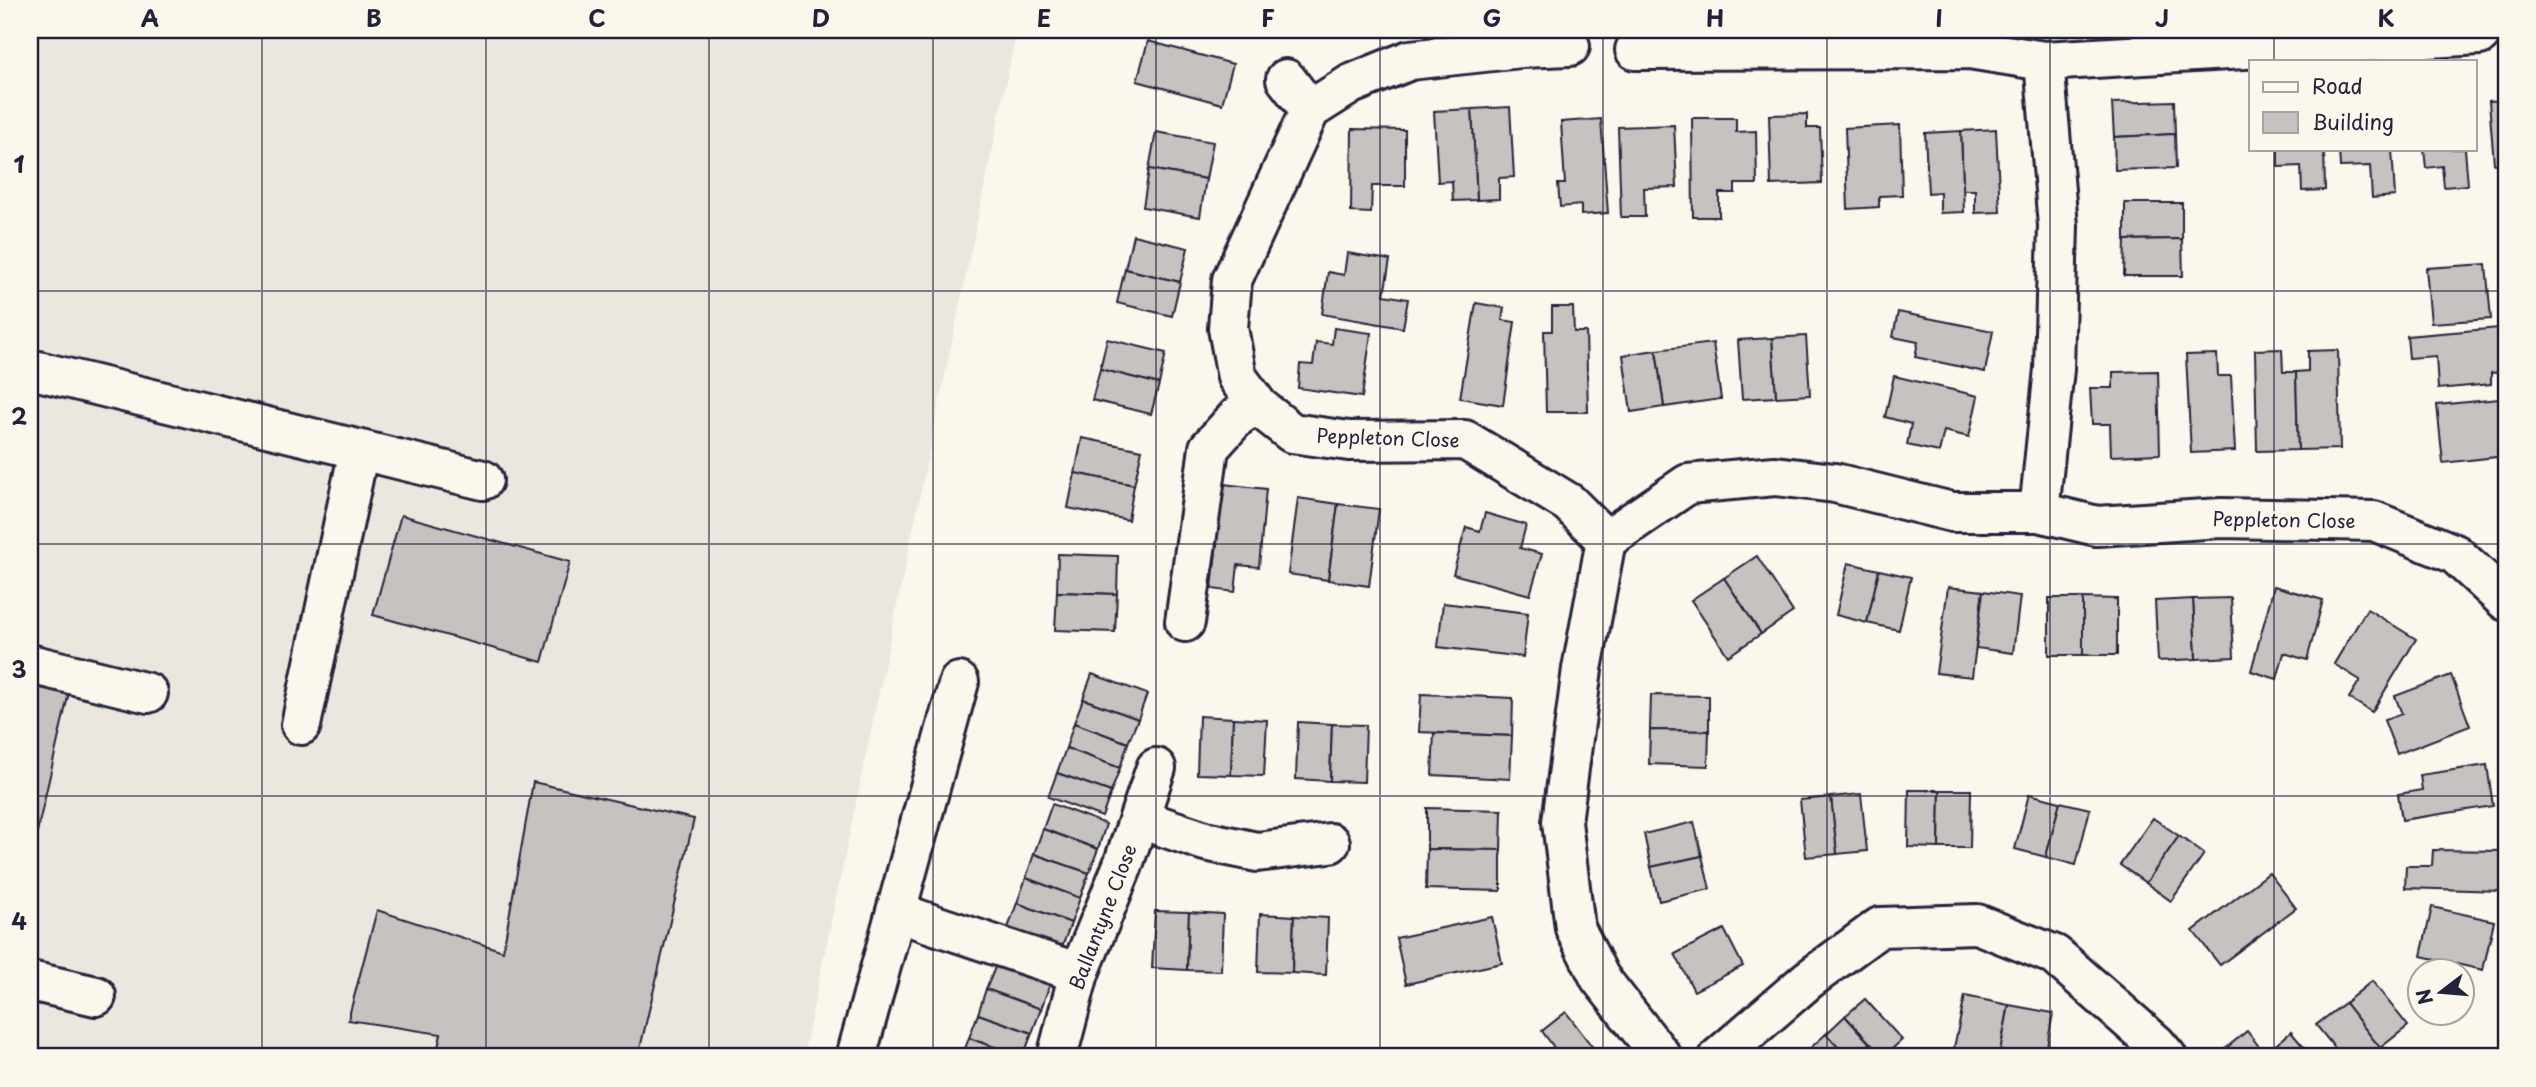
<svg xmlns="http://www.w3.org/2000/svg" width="2536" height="1087" font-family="'Playpen Sans',sans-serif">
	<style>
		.built { fill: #ebe7df }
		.building { fill: #c6c2c0; stroke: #22223b; stroke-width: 2 }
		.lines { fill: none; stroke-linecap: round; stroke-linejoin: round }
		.minor-casing { stroke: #22223b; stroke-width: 44 }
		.minor { stroke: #fbf7ec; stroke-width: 38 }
		.grid { fill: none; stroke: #22223b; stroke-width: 2; stroke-opacity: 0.55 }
		.labels { text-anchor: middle; stroke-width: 5; stroke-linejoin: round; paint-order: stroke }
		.street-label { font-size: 19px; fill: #22223b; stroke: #fbf7ec }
		.neatline { fill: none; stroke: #22223b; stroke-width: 2.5 }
		.grid-label { font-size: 23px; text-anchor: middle; font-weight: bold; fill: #22223b }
	</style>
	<rect width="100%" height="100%" fill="#fbf7ec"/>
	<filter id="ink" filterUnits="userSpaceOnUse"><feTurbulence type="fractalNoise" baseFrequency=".0143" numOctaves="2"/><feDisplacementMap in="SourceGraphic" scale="14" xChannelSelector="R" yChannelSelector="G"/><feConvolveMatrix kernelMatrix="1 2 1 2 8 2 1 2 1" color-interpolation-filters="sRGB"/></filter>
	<g filter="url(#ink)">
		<polygon class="built" points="30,30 1017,30 803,1057 30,1057"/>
		<g class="building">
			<polygon points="1148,41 1233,64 1222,104 1137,81"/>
			<polygon points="2506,100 2506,163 2494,164 2489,101"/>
			<polygon points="2174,101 2175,134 2114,137 2112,103"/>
			<polygon points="1510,107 1514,177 1499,178 1499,199 1477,200 1472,109"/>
			<polygon points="1472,109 1477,200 1453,201 1452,181 1438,182 1434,111"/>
			<polygon points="1807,114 1807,128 1820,128 1822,183 1771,185 1769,115"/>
			<polygon points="1692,118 1736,118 1736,132 1756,131 1757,184 1735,184 1735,193 1719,193 1719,217 1693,217"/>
			<polygon points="1601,119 1608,213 1581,215 1581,205 1560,207 1558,184 1565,184 1561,122"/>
			<polygon points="1674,125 1677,187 1644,188 1645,217 1621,217 1618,127"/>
			<polygon points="1900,125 1902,195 1879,196 1879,207 1848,209 1845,128"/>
			<polygon points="1352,129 1405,130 1405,186 1372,186 1371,213 1351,212"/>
			<polygon points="1996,129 2000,212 1975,213 1975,190 1963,190 1961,131"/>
			<polygon points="1961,131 1964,212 1940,213 1940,192 1928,193 1925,133"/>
			<polygon points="1156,132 1213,142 1206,179 1149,169"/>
			<polygon points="2175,134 2176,168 2115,170 2114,137"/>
			<polygon points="2278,149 2324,149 2325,190 2302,191 2301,166 2278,167"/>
			<polygon points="2339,149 2392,149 2395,196 2372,198 2370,166 2340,167"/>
			<polygon points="2424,149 2465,149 2468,185 2444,187 2442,166 2426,168"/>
			<polygon points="1149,169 1206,179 1200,217 1143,207"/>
			<polygon points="2125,203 2182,203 2182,239 2125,240"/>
			<polygon points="1133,235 1188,248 1180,282 1125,269"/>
			<polygon points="2182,239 2183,276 2124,276 2125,240"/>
			<polygon points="1347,253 1390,260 1384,295 1408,299 1403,328 1322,314 1328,272 1344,275"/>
			<polygon points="2486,264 2491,319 2431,323 2426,268"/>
			<polygon points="1125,269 1180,282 1172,316 1117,303"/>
			<polygon points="1476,303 1504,308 1502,320 1515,322 1503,405 1460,398"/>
			<polygon points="1552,307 1573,307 1574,332 1586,332 1588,412 1546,412 1544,331 1552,331"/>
			<polygon points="1898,312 1993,331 1985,372 1915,357 1918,342 1893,337"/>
			<polygon points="1334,328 1371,333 1362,397 1298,388 1300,364 1313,365 1316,342 1332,344"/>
			<polygon points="2499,328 2504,372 2491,373 2491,384 2438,389 2436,356 2409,358 2407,336"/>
			<polygon points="1806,336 1810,395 1776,397 1772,338"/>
			<polygon points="1772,338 1776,397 1742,399 1738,340"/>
			<polygon points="1107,339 1166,353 1159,384 1100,369"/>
			<polygon points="1713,343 1721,399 1664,407 1656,350"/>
			<polygon points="2282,349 2283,372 2296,372 2298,450 2257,451 2255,350"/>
			<polygon points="1656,350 1664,407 1631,412 1623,355"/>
			<polygon points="2338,350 2340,449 2298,450 2296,372 2308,371 2308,351"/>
			<polygon points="2217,354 2218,376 2231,376 2235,451 2191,453 2186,355"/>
			<polygon points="1100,369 1159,384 1151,414 1092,400"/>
			<polygon points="2158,371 2160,454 2111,456 2110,424 2092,424 2090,388 2113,388 2113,372"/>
			<polygon points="1894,376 1978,396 1969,437 1944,431 1939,452 1907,445 1911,424 1885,417"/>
			<polygon points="2499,399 2505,456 2443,463 2437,405"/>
			<polygon points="1082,438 1142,450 1134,485 1075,473"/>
			<polygon points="1075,473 1134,485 1128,520 1068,508"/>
			<polygon points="1223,484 1266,489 1259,567 1238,565 1235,592 1212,589"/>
			<polygon points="1298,498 1338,504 1328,580 1288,574"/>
			<polygon points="1338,504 1379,509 1369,586 1328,580"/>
			<polygon points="1485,513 1526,525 1520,548 1542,554 1530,595 1453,574 1466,527 1480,531"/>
			<polygon points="401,515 570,562 542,662 373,615"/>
			<polygon points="1058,554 1118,556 1117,594 1057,592"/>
			<polygon points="1757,556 1793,612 1761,634 1724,578"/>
			<polygon points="1848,563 1879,570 1867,623 1836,615"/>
			<polygon points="1879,570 1911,577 1899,630 1867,623"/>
			<polygon points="1724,578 1761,634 1728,656 1691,600"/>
			<polygon points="2274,586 2323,600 2307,660 2284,653 2277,679 2251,671"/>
			<polygon points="1948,587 1983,591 1972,677 1936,673"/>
			<polygon points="1983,591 2020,596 2013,653 1976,648"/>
			<polygon points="1057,592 1117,594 1115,632 1055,630"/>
			<rect x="2049" y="598" width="34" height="57"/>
			<polygon points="2083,598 2117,599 2117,655 2083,655"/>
			<polygon points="2231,598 2234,657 2196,659 2193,599"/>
			<polygon points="2193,599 2196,659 2158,661 2155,601"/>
			<polygon points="1443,603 1528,613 1523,657 1438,647"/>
			<polygon points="2367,609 2416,639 2372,712 2349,698 2360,680 2334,664"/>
			<polygon points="1092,674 1147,694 1138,719 1083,699"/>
			<polygon points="2451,675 2470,726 2397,754 2384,720 2402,714 2395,696"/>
			<polygon points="30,683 69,692 30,863"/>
			<polygon points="1421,694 1513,698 1512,736 1419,732"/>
			<polygon points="1651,695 1709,696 1709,731 1650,730"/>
			<polygon points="1083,699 1138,719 1128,743 1074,723"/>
			<polygon points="1199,716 1233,718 1231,775 1197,774"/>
			<polygon points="1233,718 1267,720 1264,776 1231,775"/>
			<polygon points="1298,722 1332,724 1330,781 1296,779"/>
			<polygon points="1074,723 1128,743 1120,768 1066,748"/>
			<polygon points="1332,724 1366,725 1364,782 1330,781"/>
			<polygon points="1650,730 1709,731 1708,766 1649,764"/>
			<polygon points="1434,733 1512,736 1510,779 1432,775"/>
			<polygon points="1066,748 1120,768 1111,792 1057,773"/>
			<polygon points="2487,765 2493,806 2402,820 2398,794 2422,790 2420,775"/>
			<polygon points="1057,773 1111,792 1102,817 1048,797"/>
			<polygon points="533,782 694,819 638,1057 436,1057 441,1034 348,1020 377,910 503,951"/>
			<polygon points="1909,790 1940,790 1939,848 1908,847"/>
			<polygon points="1940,790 1971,790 1970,848 1939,848"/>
			<polygon points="1861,794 1867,851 1837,854 1831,797"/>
			<polygon points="2029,794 2060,802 2046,857 2015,849"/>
			<polygon points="1831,797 1837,854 1806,857 1800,800"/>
			<polygon points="2060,802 2090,809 2076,865 2046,857"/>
			<polygon points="1052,804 1106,824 1098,849 1043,829"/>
			<polygon points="1427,808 1502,810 1501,850 1427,849"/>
			<polygon points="2153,818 2179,836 2146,883 2120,865"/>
			<polygon points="1694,822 1702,856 1651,867 1644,834"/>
			<polygon points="1043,829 1098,849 1089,873 1034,854"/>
			<polygon points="2179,836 2204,854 2171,901 2146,883"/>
			<polygon points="1427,849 1501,850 1501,891 1426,889"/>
			<polygon points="2433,850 2502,851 2501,891 2405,888 2406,866 2432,866"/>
			<polygon points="1034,854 1089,873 1080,898 1026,878"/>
			<polygon points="1702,856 1710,889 1659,901 1651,867"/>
			<polygon points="2269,873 2296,908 2220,965 2193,931"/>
			<polygon points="1026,878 1080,898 1071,923 1017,903"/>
			<polygon points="1017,903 1071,923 1062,947 1008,928"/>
			<polygon points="2432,907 2494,921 2483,970 2421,956"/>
			<polygon points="1155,911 1189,912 1187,970 1152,968"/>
			<polygon points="1189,912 1223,914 1221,971 1187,970"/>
			<polygon points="1260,914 1294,916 1292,973 1258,972"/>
			<polygon points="1294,916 1328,918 1326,975 1292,973"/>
			<polygon points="1492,917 1502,963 1406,984 1396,938"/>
			<polygon points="1724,929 1743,966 1694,991 1675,954"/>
			<polygon points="996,965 1050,984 1041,1009 986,989"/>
			<polygon points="2372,981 2408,1026 2380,1048 2345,1003"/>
			<polygon points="986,989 1041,1009 1032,1033 978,1014"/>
			<polygon points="1965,996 2009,1005 1999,1057 1952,1057"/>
			<polygon points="1865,999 1902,1040 1883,1057 1845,1016"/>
			<polygon points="2345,1003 2380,1048 2369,1057 2342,1057 2316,1025"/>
			<polygon points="2009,1005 2053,1013 2045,1057 1999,1057"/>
			<polygon points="1566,1012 1600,1057 1561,1057 1542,1031"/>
			<polygon points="978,1014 1032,1033 1023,1057 969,1038"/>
			<polygon points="1845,1016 1882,1057 1847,1057 1826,1034"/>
			<polygon points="2247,1031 2265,1054 2291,1032 2312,1057 2231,1057 2225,1049"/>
			<polygon points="1826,1034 1847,1057 1812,1057 1807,1051"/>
			<polygon points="969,1038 1020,1057 962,1057"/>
		</g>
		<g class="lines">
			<g class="minor-casing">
				<g id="minor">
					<polyline points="1570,46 1521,48 1410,60 1351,84 1310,110 1232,280 1228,328 1237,377 1259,407 1292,433 1349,441 1465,440 1569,503 1606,540"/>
					<polyline points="1635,50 1969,49 2044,61 2480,35"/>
					<polyline points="1286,79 1310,110"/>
					<polyline points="30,369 483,480"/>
					<polyline points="2039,512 2054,369 2058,226 2044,61"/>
					<polyline points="1185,622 1209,448 1237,417 1256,404"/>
					<polyline points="30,664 148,693"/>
					<polyline points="301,725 359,450"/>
					<polyline points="1140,819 1205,841 1257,852 1330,843"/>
					<polyline points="896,912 1079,973"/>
					<polyline points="30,981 96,996"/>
					<polyline points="856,1057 959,682"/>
					<polyline points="1057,1057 1079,973 1123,865 1156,768"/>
					<polyline points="1662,1057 1600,978 1575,928 1562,822 1582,669 1606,540 1688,484 1775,476 1835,483 1952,512 2039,512 2097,526 2221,518 2374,521 2455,554 2506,601"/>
					<polyline points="1719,1057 1808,980 1880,927 1977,924 2055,955 2156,1044 2167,1057"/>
				</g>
			</g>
			<use href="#minor" class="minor"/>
		</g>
	</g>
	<path class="grid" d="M262 30V1057M486 30V1057M709 30V1057M933 30V1057M1156 30V1057M1380 30V1057M1603 30V1057M1827 30V1057M2050 30V1057M2274 30V61M2274 149V1057M30 291H2506M30 544H2506M30 796H2506"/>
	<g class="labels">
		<g class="street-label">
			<text transform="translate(1388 438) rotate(2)" y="7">Peppleton Close</text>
			<text transform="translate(2284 520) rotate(1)" y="7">Peppleton Close</text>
			<text transform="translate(1103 917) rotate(-69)" y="7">Ballantyne Close</text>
		</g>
	</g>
	<rect width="2536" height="1087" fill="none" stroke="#fbf7ec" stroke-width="77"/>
	<rect x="2249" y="60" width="228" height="91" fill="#fbf7ec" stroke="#a4a2a5" stroke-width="2"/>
	<rect x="2263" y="82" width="35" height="10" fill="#fbf7ec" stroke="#a4a2a5" stroke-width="2"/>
	<text x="2312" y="94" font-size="21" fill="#22223b">Road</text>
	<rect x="2263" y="112" width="35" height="21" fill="#c6c2c0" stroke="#a4a2a5" stroke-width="2"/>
	<text x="2312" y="130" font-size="21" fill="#22223b">Building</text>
	<g transform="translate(2441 992) rotate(254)"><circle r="33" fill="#fbf7ec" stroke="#a4a2a5" stroke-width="2"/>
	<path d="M0-5L12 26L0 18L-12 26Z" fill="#22223b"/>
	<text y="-10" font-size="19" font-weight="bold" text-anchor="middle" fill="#22223b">N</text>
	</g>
	<rect x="38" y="38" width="2460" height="1010" class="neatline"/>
	<g class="grid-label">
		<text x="150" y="27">A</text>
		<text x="374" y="27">B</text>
		<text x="597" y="27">C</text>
		<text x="821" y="27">D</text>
		<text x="1044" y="27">E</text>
		<text x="1268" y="27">F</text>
		<text x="1492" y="27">G</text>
		<text x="1715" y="27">H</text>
		<text x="1939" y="27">I</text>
		<text x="2162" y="27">J</text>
		<text x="2386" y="27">K</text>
		<text x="19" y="173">1</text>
		<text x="19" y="425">2</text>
		<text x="19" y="678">3</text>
		<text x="19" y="930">4</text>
	</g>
</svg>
